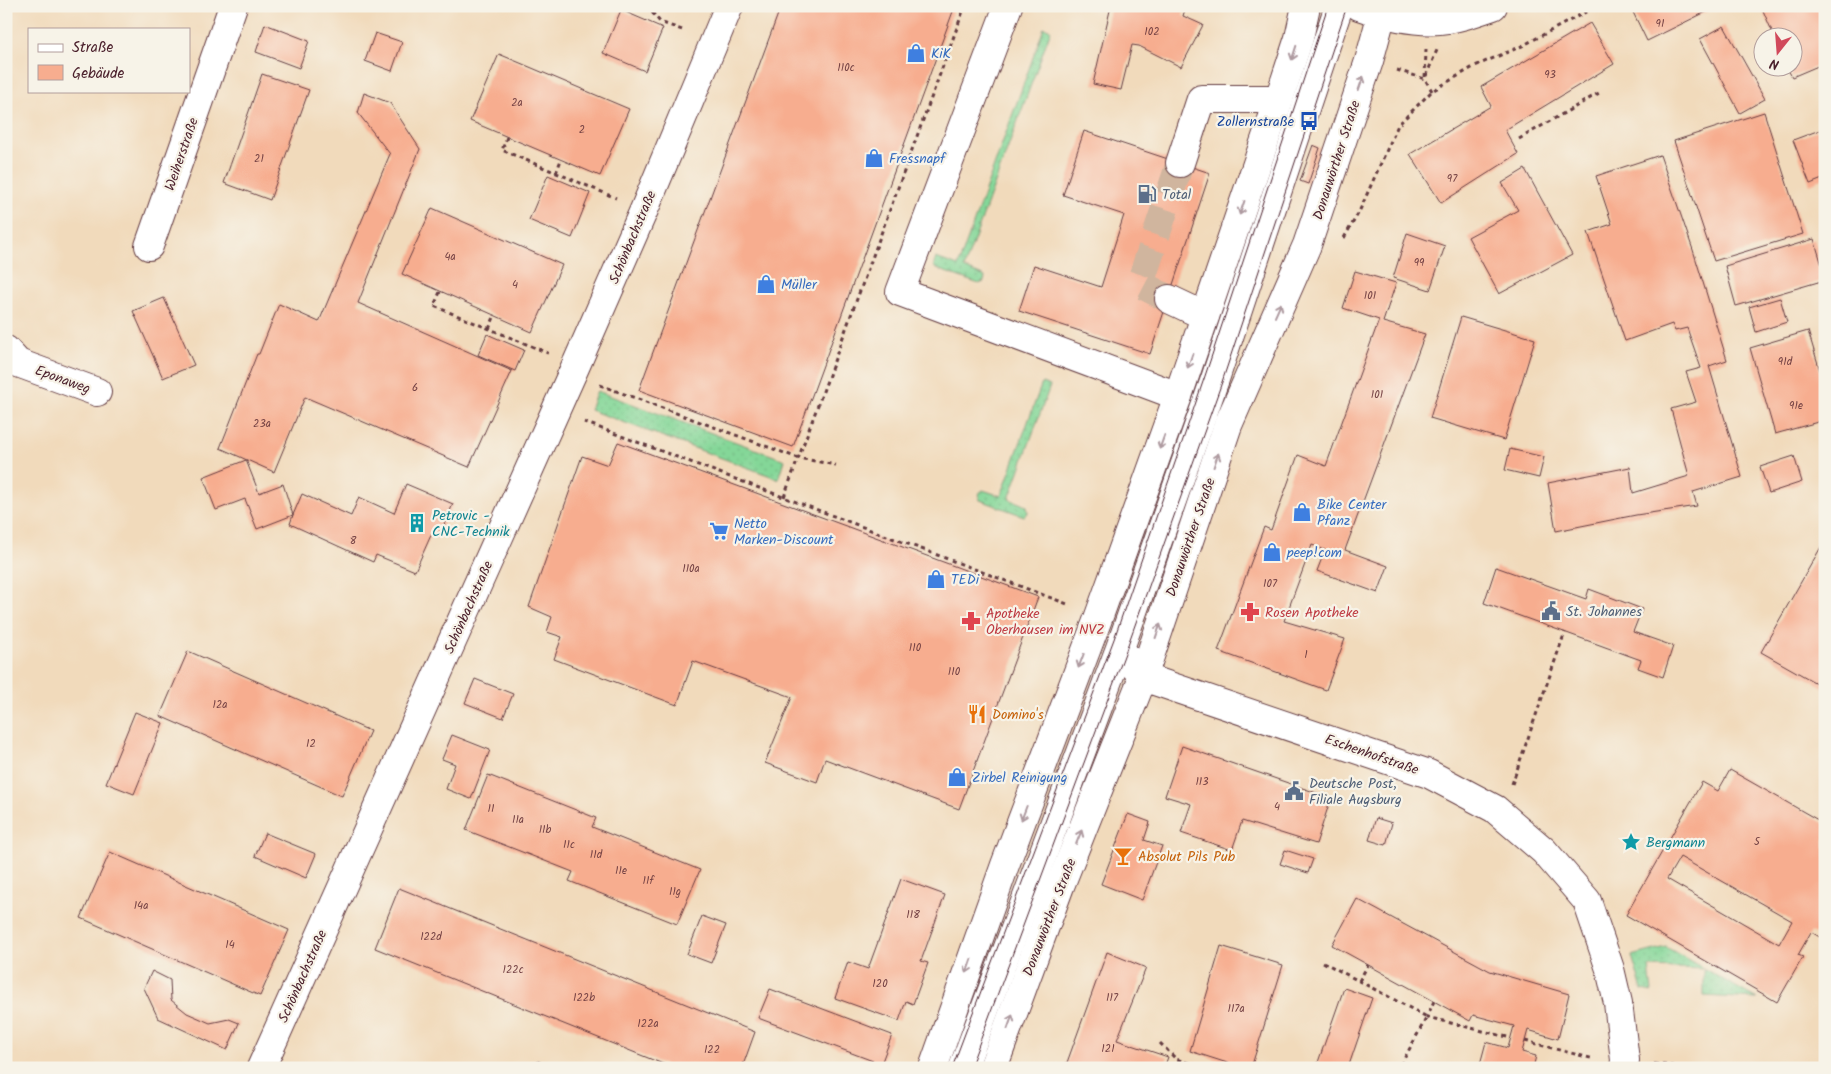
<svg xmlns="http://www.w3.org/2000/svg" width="1831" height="1074" font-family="Kalam,sans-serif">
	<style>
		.grass { fill: url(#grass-dots); stroke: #677b62 }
		.building { fill: #f7ad8f; fill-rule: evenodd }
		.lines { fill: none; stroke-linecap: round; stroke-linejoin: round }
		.minor-tunnel { stroke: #d0b59e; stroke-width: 28; stroke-dasharray: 28 14; stroke-linecap: butt }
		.minor-casing { stroke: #633b41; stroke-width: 30 }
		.major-casing { stroke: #633b41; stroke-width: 30 }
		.path { stroke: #633b41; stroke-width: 3; stroke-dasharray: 4 4; stroke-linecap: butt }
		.minor { stroke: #fff; stroke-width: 28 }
		.major { stroke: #fff; stroke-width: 28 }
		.tram { stroke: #4a1f2b; stroke-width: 1 }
		.oneway { stroke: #ae9aa0 }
		.labels { text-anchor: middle; stroke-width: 4.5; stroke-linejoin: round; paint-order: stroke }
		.number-label { font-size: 11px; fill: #754244 }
		.shop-label { font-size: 14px; fill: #366cbe; stroke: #f7f3e8; text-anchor: start }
		.transit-label { font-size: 14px; fill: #164399; stroke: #f7f3e8; text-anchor: end }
		.street-label { font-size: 14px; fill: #4a1f2b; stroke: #f7f3e8 }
		.service-label { font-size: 14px; fill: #4e5e75; stroke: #f7f3e8; text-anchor: start }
		.culture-label { font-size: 14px; fill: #0d838f; stroke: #f7f3e8; text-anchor: start }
		.health-label { font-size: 14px; fill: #be3a42; stroke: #f7f3e8; text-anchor: start }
		.food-label { font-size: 14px; fill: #c56008; stroke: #f7f3e8; text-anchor: start }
	</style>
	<defs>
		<pattern id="grass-dots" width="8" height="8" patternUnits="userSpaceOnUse" patternTransform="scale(1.25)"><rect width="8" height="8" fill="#84d798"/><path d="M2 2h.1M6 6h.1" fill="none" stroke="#74b883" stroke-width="1.8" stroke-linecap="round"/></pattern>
	</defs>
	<rect width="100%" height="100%" fill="#f7f3e8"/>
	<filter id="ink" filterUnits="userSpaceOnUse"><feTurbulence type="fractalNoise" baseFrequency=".02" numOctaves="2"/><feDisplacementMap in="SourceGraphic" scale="10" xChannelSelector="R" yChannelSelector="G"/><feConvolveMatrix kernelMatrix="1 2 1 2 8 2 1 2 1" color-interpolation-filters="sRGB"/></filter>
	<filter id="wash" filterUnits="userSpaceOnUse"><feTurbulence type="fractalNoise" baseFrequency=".0096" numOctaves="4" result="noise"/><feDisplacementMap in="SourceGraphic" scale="20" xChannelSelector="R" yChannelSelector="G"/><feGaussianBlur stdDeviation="1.12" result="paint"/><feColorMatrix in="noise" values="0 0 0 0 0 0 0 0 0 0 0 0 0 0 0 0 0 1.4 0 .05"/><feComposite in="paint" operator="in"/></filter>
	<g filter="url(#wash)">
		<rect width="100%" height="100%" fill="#f1dabb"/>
		<g class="grass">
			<polygon points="1044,27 1051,30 964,268 985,277 984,282 979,284 937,269 934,267 934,264 936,258 958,266"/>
			<polygon points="1042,383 1050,386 1009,499 1027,506 1028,513 1024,516 980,500 978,494 983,490 1001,496"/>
			<polygon points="597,391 785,460 779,479 590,410"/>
			<polygon points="1666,947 1757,999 1704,996 1704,969 1649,967 1652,992 1642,990 1632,956"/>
		</g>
		<g id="blocks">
			<g class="building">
				<polygon points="781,6 955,6 793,447 639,390"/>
				<polygon points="1111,6 1186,6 1183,16 1203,25 1181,67 1139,46 1132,45 1121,90 1093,84"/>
				<polygon points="1630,6 1718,6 1647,41"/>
				<polygon points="1761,6 1825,6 1825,63 1792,77 1787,68 1794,68 1794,38 1775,38"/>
				<polygon points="621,10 663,28 645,71 603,53"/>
				<polygon points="1590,23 1614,64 1505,130 1518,154 1441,203 1410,154 1491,106 1481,87"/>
				<polygon points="265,24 309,41 299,68 256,52"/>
				<polygon points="1724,26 1765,99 1740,113 1700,39"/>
				<polygon points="375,33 402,42 392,71 365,61"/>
				<polygon points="499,54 629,109 600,176 470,121"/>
				<polygon points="262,74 309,90 270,200 224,183"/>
				<polygon points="364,93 390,103 420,149 358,303 512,371 469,467 305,397 274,472 220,448 257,354 259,354 279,304 319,322 390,154 358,113"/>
				<polygon points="1764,112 1803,234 1714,261 1674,141"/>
				<polygon points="1825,128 1825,178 1810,184 1793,140"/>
				<polygon points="1084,131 1210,173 1150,354 1019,311 1034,265 1101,287 1124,215 1063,195"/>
				<polygon points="1313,145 1320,148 1308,184 1300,181"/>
				<polygon points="1660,155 1693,250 1727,360 1709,366 1742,477 1693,492 1697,506 1636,515 1556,531 1548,483 1630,467 1633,493 1689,476 1671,409 1696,402 1686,372 1701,368 1687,328 1675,331 1672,324 1625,341 1588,232 1612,224 1596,176"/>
				<polygon points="1525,169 1572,255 1499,294 1468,237 1518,210 1502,183"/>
				<polygon points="548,175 590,193 572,238 529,220"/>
				<polygon points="432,208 562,265 532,332 402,274"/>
				<polygon points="1407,233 1445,246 1430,290 1393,278"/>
				<polygon points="1814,239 1825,275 1825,280 1736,306 1725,266"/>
				<polygon points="1355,271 1396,283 1383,322 1425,334 1345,550 1388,566 1378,593 1317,571 1325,550 1312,545 1284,621 1345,639 1326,690 1218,651 1264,527 1271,530 1298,455 1326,466 1379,320 1343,308"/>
				<polygon points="164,298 194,365 163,378 133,311"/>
				<polygon points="1780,298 1787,322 1756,332 1749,307"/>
				<polygon points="1461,317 1535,339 1504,440 1430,418"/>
				<polygon points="1808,331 1825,387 1825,420 1775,434 1750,348"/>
				<polygon points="487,334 524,350 515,371 478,355"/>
				<polygon points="618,442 1038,597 959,809 825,759 817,782 765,763 792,697 693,661 677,705 554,659 562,637 547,632 552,617 529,607 582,456 608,465"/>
				<polygon points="1510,449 1544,457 1539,478 1505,470"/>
				<polygon points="1794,456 1802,482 1769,493 1760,467"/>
				<polygon points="246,460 259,493 283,484 293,515 302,494 351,516 359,497 394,513 406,484 453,504 439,536 432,533 415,571 376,555 373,562 290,524 293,515 257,529 245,499 216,510 203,477"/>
				<polygon points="1825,540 1825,688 1761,652"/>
				<polygon points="1496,567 1586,599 1589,589 1642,609 1633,632 1673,646 1663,677 1638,668 1641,660 1484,603"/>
				<polygon points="188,651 370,731 342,796 160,716"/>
				<polygon points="475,679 513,694 503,718 465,703"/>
				<polygon points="135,712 163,723 134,794 106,783"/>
				<polygon points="452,735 490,750 471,799 446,789 455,764 442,759"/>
				<polygon points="1182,746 1331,798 1316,844 1242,821 1232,850 1181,833 1191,804 1165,796"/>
				<path d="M1730 770 1825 824V940L1811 932 1798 955 1803 957 1777 1002 1626 915 1702 782 1718 791ZM1680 857 1792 921 1779 944 1667 879Z"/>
				<polygon points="488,775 596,818 592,827 700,870 677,924 569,881 573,872 466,830"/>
				<polygon points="1128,814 1150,822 1144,840 1162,846 1142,900 1101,884"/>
				<polygon points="1376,818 1392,823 1386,845 1369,840"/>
				<polygon points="265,833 316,854 306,878 255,856"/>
				<polygon points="1285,850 1313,859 1308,873 1280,864"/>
				<polygon points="110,852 289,930 260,996 81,918"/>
				<polygon points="901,879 945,895 921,961 928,963 913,1004 906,1001 899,1021 835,998 848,962 868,969"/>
				<polygon points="399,888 755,1032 742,1068 673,1068 375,948"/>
				<polygon points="1357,899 1490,971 1569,994 1558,1039 1528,1030 1522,1052 1536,1056 1533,1068 1479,1068 1486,1042 1508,1048 1514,1026 1473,1015 1470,1021 1332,945"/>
				<polygon points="702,916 726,925 711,963 687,954"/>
				<polygon points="1221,946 1283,965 1251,1068 1243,1068 1190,1051"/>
				<polygon points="1107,952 1146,968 1117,1040 1168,1057 1164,1068 1065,1068"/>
				<polygon points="152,971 170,980 171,1000 187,1013 210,1023 229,1019 239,1023 227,1050 158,1018 144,988"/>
				<polygon points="1344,988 1372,998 1348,1068 1316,1068"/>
				<polygon points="770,989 892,1035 881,1064 758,1018"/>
				<polygon points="538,1061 554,1068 536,1068"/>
			</g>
		</g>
	</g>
	<g filter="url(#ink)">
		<use href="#blocks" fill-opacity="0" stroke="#633b41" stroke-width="1"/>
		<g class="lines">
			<polyline class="minor-tunnel" points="1169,299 1140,284 1180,163"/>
			<g class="minor-casing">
				<g id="minor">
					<polyline points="1008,6 900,292 1178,396"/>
					<path d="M1359 6C1385 15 1420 24 1448 19 1463 17 1478 11 1493 6"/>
					<polyline points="1180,163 1201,99 1279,99"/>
					<polyline points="149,246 233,6"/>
					<polyline points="1169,299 1205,316"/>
					<polyline points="6,350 18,363 97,392"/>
					<polyline points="1128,658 1143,677 1429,774 1495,809 1544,851 1587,901 1610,969 1618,1003 1625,1060 1624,1068"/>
					<polyline points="261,1068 576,365 644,210 729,6"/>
					<polyline points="963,1068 1120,648 1215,379 1339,6"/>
				</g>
			</g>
			<g class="major-casing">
				<g id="major">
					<polyline points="933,1068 1005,865 1099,616 1178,396 1279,99 1299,38 1306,6"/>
					<polyline points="993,1068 1060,886 1143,677 1228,425 1307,245 1369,61 1384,6"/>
				</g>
			</g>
			<g class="path">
				<polyline points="647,6 660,22 685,31"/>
				<polyline points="1426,49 1425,79 1432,91"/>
				<polyline points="1397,70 1425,79"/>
				<polyline points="1426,76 1437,50"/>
				<polyline points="507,137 502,150 616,198"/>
				<polyline points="1519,139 1599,93"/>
				<polyline points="556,173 561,160"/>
				<polyline points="1344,238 1359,212 1398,125 1432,91 1475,66 1522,46 1597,6"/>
				<polyline points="440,292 434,306 548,353"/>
				<polyline points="489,329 495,315"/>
				<polyline points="600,385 798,458 836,465"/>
				<polyline points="584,422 1070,605"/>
				<polyline points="784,497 965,6"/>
				<polyline points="1512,784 1565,632"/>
				<polyline points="1323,962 1427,1017 1399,1068"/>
				<polyline points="1359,981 1368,965"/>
				<polyline points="1434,1001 1427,1017 1511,1038"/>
				<polyline points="1525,1041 1594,1059"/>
				<polyline points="1160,1043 1176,1059 1204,1068"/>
				<polyline points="1654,1064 1689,1068"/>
			</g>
			<use href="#minor" class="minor"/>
			<use href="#major" class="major"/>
			<g class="tram">
				<polyline points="952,1068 1114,639 1205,376 1328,6"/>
				<polyline points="970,1068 1125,653 1222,382 1347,6"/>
			</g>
		</g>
		<defs><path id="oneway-shaft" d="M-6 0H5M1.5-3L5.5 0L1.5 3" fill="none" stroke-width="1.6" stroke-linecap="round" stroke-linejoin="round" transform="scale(1.25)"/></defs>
		<g class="oneway">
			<use href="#oneway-shaft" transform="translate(1294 53) rotate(108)"/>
			<use href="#oneway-shaft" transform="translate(1361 83) rotate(-71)"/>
			<use href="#oneway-shaft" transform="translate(1242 208) rotate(109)"/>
			<use href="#oneway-shaft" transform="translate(1278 310) rotate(-66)"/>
			<use href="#oneway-shaft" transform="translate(1190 361) rotate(109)"/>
			<use href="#oneway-shaft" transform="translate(1162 442) rotate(110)"/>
			<use href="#oneway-shaft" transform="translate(1216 460) rotate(-71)"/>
			<use href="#oneway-shaft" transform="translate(1158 631) rotate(-71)"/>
			<use href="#oneway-shaft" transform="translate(1081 661) rotate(111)"/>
			<use href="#oneway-shaft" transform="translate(1024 813) rotate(111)"/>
			<use href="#oneway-shaft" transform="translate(1079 837) rotate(-68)"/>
			<use href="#oneway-shaft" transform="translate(969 966) rotate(109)"/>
			<use href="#oneway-shaft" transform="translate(1010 1022) rotate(-70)"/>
		</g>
	</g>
	<defs>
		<g id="shop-bare" transform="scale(1.5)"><path d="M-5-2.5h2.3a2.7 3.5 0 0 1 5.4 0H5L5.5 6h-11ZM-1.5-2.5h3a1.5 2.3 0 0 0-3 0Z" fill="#3f7fe0" stroke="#f7f3e8" stroke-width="2.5" paint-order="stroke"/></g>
		<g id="bus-bare" transform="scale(1.5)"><path d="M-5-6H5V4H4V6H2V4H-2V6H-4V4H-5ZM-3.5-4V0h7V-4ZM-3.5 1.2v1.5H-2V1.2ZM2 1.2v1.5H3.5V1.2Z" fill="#1a4fb4" stroke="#f7f3e8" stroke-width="2.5" paint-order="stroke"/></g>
		<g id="fuel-bare" transform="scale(1.5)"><path d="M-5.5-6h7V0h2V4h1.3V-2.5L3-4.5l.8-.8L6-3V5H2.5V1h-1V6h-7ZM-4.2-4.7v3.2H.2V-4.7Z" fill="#5c6f8a" stroke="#f7f3e8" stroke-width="2.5" paint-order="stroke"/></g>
		<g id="building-bare" transform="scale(1.5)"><path d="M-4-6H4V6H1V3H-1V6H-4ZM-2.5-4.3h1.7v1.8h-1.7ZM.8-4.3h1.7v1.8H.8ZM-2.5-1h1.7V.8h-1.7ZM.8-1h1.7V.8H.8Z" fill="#0f9aa8" stroke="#f7f3e8" stroke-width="2.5" paint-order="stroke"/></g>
		<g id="supermarket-bare" transform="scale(1.5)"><path d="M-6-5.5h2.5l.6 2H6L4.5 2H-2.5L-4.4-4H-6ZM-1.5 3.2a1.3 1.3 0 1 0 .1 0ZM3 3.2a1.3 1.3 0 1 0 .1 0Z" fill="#3f7fe0" stroke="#f7f3e8" stroke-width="2.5" paint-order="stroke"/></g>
		<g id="civic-bare" transform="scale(1.5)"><path d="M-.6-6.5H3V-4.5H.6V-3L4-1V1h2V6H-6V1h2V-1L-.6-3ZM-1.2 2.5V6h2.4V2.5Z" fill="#5c6f8a" stroke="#f7f3e8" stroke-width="2.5" paint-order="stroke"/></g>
		<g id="pharmacy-bare" transform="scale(1.5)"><path d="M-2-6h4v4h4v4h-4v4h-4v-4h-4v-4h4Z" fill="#e0444e" stroke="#f7f3e8" stroke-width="2.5" paint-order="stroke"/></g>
		<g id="restaurant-bare" transform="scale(1.5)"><path d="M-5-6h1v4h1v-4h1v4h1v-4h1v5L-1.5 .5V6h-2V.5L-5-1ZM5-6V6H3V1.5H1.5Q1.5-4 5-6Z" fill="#e8710a" stroke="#f7f3e8" stroke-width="2.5" paint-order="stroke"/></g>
		<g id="sight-bare" transform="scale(1.5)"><path d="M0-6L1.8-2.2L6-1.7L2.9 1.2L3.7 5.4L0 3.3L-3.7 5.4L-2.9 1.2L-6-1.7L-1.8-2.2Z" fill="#0f9aa8" stroke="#f7f3e8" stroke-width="2.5" paint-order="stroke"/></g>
		<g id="bar-bare" transform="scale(1.5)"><path d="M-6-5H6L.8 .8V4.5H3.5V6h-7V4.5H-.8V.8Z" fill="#e8710a" stroke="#f7f3e8" stroke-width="2.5" paint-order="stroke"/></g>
	</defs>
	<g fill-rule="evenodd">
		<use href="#shop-bare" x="916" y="53"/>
		<use href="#bus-bare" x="1309" y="121"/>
		<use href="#shop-bare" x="874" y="158"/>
		<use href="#fuel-bare" x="1147" y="194"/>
		<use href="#shop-bare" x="766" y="284"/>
		<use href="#shop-bare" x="1302" y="512"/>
		<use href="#building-bare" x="417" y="523"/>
		<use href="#supermarket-bare" x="719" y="531"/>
		<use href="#shop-bare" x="1272" y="552"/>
		<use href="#shop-bare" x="936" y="579"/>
		<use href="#civic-bare" x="1551" y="611"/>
		<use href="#pharmacy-bare" x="1250" y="612"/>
		<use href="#pharmacy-bare" x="971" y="621"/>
		<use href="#restaurant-bare" x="977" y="714"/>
		<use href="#shop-bare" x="957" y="777"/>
		<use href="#civic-bare" x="1294" y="791"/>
		<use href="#sight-bare" x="1631" y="842"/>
		<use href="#bar-bare" x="1123" y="856"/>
	</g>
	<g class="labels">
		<g class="number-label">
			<text x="1660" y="27">91</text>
			<text x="1152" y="35">102</text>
			<text x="846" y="71">110c</text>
			<text x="1550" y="78">93</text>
			<text x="517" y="106">2a</text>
			<text x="582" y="133">2</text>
			<text x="259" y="162">21</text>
			<text x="1452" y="182">97</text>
			<text x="450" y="260">4a</text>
			<text x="1419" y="266">99</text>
			<text x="515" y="288">4</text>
			<text x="1370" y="299">101</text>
			<text x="1785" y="365">91d</text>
			<text x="415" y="391">6</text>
			<text x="1377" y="398">101</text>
			<text x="1796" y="409">91e</text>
			<text x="262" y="427">23a</text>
			<text x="353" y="544">8</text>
			<text x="691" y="572">110a</text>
			<text x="1270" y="587">107</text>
			<text x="915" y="651">110</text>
			<text x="1306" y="658">1</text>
			<text x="954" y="675">110</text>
			<text x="220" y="708">12a</text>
			<text x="311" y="747">12</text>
			<text x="1202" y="785">113</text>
			<text x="1277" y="810">4</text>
			<text x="491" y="812">11</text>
			<text x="518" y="823">11a</text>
			<text x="545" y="833">11b</text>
			<text x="1757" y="845">5</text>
			<text x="569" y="848">11c</text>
			<text x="596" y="858">11d</text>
			<text x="621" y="874">11e</text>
			<text x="648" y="884">11f</text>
			<text x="675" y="895">11g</text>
			<text x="141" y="909">14a</text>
			<text x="913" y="918">118</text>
			<text x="431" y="940">122d</text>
			<text x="230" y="948">14</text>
			<text x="513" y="973">122c</text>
			<text x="880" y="987">120</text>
			<text x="584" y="1001">122b</text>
			<text x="1112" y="1001">117</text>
			<text x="1236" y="1012">117a</text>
			<text x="648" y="1027">122a</text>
			<text x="1108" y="1052">121</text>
			<text x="712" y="1053">122</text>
		</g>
		<g class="shop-label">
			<text x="931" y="58">KiK</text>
			<text x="889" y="163">Fressnapf</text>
			<text x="781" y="289">Müller</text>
			<text x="1317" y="509">Bike Center<tspan x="1317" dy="16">Pfanz</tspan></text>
			<text x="734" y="528">Netto<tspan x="734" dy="16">Marken-Discount</tspan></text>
			<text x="1287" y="557">peep!com</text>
			<text x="951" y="584">TEDi</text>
			<text x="972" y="782">Zirbel Reinigung</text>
		</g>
		<g class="transit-label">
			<text x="1294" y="126">Zollernstraße</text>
		</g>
		<g class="street-label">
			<text transform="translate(181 154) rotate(-71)" y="5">Weiherstraße</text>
			<text transform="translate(1336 160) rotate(-72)" y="5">Donauwörther Straße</text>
			<text transform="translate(632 237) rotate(-67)" y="5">Schönbachstraße</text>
			<text transform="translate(63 379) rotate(20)" y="5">Eponaweg</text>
			<text transform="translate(1190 537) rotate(-71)" y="5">Donauwörther Straße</text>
			<text transform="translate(468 607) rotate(-66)" y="5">Schönbachstraße</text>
			<text transform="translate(1372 754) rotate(19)" y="5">Eschenhofstraße</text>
			<text transform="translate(1049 917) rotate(-69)" y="5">Donauwörther Straße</text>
			<text transform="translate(302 976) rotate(-66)" y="5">Schönbachstraße</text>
		</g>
		<g class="service-label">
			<text x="1162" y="199">Total</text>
			<text x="1566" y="616">St. Johannes</text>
			<text x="1309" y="788">Deutsche Post,<tspan x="1309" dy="16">Filiale Augsburg</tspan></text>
		</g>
		<g class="culture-label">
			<text x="432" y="520">Petrovic -<tspan x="432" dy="16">CNC-Technik</tspan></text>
			<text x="1646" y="847">Bergmann</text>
		</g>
		<g class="health-label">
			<text x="1265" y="617">Rosen Apotheke</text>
			<text x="986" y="618">Apotheke<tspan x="986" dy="16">Oberhausen im NVZ</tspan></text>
		</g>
		<g class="food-label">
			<text x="992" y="719">Domino's</text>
			<text x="1138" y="861">Absolut Pils Pub</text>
		</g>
	</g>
	<rect width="1831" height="1074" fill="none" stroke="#f7f3e8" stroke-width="25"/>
	<rect x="28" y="28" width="162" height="65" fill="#f7f3e8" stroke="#b29e9c"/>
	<rect x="38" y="44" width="25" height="8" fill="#ffffff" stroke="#b29e9c"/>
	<text x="72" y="52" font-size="15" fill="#4a1f2b">Straße</text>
	<rect x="38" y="65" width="25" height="15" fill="#f7ad8f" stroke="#b29e9c"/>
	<text x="72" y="78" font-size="15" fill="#4a1f2b">Gebäude</text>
	<g transform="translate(1778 52) rotate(197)"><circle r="24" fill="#f7f3e8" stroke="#b29e9c"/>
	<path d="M0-4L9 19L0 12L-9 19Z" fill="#d1495b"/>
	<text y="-8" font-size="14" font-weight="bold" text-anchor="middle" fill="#4a1f2b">N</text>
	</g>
</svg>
